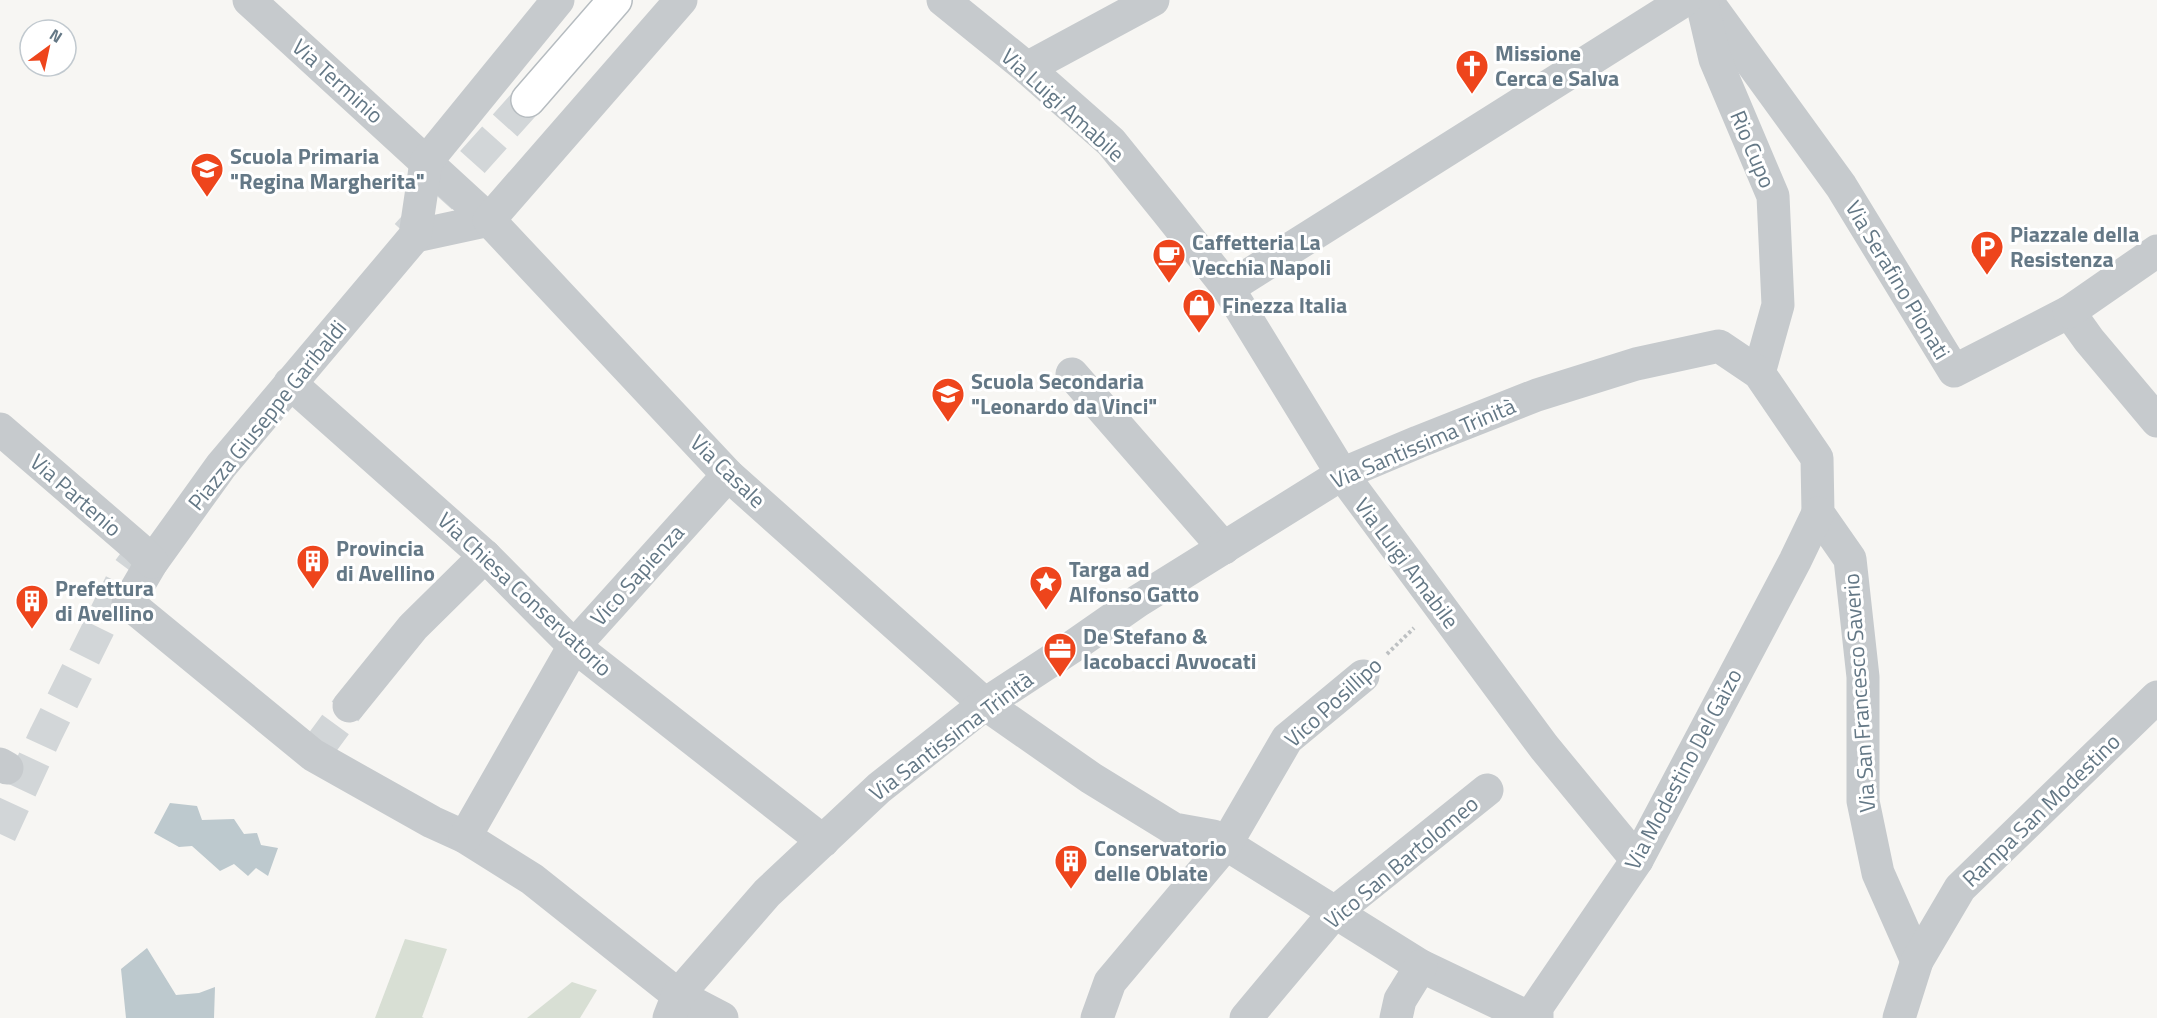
<svg xmlns="http://www.w3.org/2000/svg" width="2157" height="1018" font-family="'Titillium Web',sans-serif">
	<style>
		.green { fill: #d8dfd4 }
		.water { fill: #bdc9ce }
		.lines { fill: none; stroke-linecap: round; stroke-linejoin: round }
		.street-tunnel { stroke: #d2d6d8; stroke-width: 33; stroke-dasharray: 33 16; stroke-linecap: butt }
		.secondary-tunnel { stroke: #d2d6d8; stroke-width: 33; stroke-dasharray: 33 16; stroke-linecap: butt }
		.secondary-casing { stroke: #b6bcc0; stroke-width: 36 }
		.path { stroke: #bdc0c2; stroke-width: 4; stroke-dasharray: 3 3; stroke-linecap: butt }
		.street { stroke: #c6cacd; stroke-width: 33 }
		.secondary { stroke: #fff; stroke-width: 33 }
		.labels { text-anchor: middle; stroke-width: 6; stroke-linejoin: round; paint-order: stroke }
		.poi-label { font-size: 22px; font-weight: bold; fill: #647886; stroke: #fff; text-anchor: start }
		.street-label { font-size: 22px; fill: #647886; stroke: #fff }
	</style>
	<rect width="100%" height="100%" fill="#f7f6f3"/>
	<g class="green">
		<polygon points="405,939 447,949 422,1017 424,1018 375,1018"/>
		<polygon points="572,982 597,990 580,1018 527,1018"/>
	</g>
	<g class="water">
		<polygon points="170,803 197,806 202,820 234,819 244,834 257,833 261,845 278,848 268,876 256,868 248,876 234,864 220,871 192,846 179,847 154,833"/>
		<polygon points="147,948 176,995 199,993 215,987 214,1018 126,1018 121,969"/>
	</g>
	<g class="lines">
		<polyline class="street-tunnel" points="316,751 349,706"/>
		<g class="secondary-tunnel">
			<polyline points="407,235 528,100"/>
			<polyline points="0,834 46,734 125,575 154,536"/>
		</g>
		<g class="secondary-casing">
			<polyline id="secondary" points="528,100 615,0"/>
		</g>
		<polyline class="path" points="1387,654 1414,628"/>
		<g class="street">
			<polyline points="249,0 489,220 415,236"/>
			<polyline points="558,0 426,162 415,236 221,466 152,562 128,603 313,755 432,822 465,837 532,879 678,995 722,1018"/>
			<polyline points="681,0 489,220 728,475 985,704 1091,778 1174,829 1213,836 1421,966 1530,1018"/>
			<polyline points="943,0 1027,68 1111,142 1166,210 1228,288 1342,474 1544,747 1637,860"/>
			<polyline points="1706,0 1841,186 1954,371 2069,312 2089,340 2157,421"/>
			<polyline points="1702,3 1715,59 1773,196 1778,305 1759,373"/>
			<polyline points="1027,68 1153,0"/>
			<polyline points="1228,288 1685,0"/>
			<polyline points="2069,312 2157,251"/>
			<polyline points="1072,374 1224,548"/>
			<polyline points="290,383 485,556 574,646 823,841"/>
			<polyline points="0,429 138,548 152,562"/>
			<polyline points="349,706 413,627 485,556"/>
			<polyline points="0,764 7,768"/>
			<polyline points="465,837 574,646 728,475"/>
			<polyline points="669,1018 678,995 767,893 879,788 985,704 1072,647 1138,601 1342,474 1418,442 1537,395 1636,364 1719,346 1759,373 1817,458 1818,513 1850,559 1863,677 1863,801 1878,873 1917,961"/>
			<polyline points="1097,1018 1110,982 1226,844 1287,739 1363,676"/>
			<polyline points="1246,1018 1335,912 1487,790"/>
			<polyline points="1396,1018 1400,1000 1421,966"/>
			<polyline points="1537,1018 1537,1007 1637,860 1795,561 1818,513"/>
			<polyline points="1899,1018 1917,961 1960,888 2157,697"/>
		</g>
		<use href="#secondary" class="secondary"/>
	</g>
	<defs>
		<g id="church-pin" transform="scale(1.725)"><path d="M0 17L-7.5 6A9.5 9.5 0 1 1 7.5 6Z" fill="#ee451c" stroke="#fff"/><path d="M-1.2-6h2.4v3.5h3.3v2.4h-3.3V6h-2.4V-.1h-3.3v-2.4h3.3Z" fill="#fff"/></g>
		<g id="school-pin" transform="scale(1.725)"><path d="M0 17L-7.5 6A9.5 9.5 0 1 1 7.5 6Z" fill="#ee451c" stroke="#fff"/><path d="M0-5L7-2L0 1L-7-2ZM-4 1L0 2.5L4 1V4Q0 6-4 4Z" fill="#fff"/></g>
		<g id="parking-pin" transform="scale(1.725)"><path d="M0 17L-7.5 6A9.5 9.5 0 1 1 7.5 6Z" fill="#ee451c" stroke="#fff"/><path d="M-3.5-5.5H1a3.5 3.5 0 0 1 0 7H-1V5.5H-3.5ZM-1-3.4V-.6H.8a1.4 1.4 0 0 0 0-2.8Z" fill="#fff"/></g>
		<g id="cafe-pin" transform="scale(1.725)"><path d="M0 17L-7.5 6A9.5 9.5 0 1 1 7.5 6Z" fill="#ee451c" stroke="#fff"/><path d="M-5.5-4.5H6V0H3Q3 3.5 0 3.5H-2.5Q-5.5 3.5-5.5 0ZM3-3.2v2h1.7v-2ZM-6 4.5H4V6H-6Z" fill="#fff"/></g>
		<g id="shop-pin" transform="scale(1.725)"><path d="M0 17L-7.5 6A9.5 9.5 0 1 1 7.5 6Z" fill="#ee451c" stroke="#fff"/><path d="M-5-2.5h2.3a2.7 3.5 0 0 1 5.4 0H5L5.5 6h-11ZM-1.5-2.5h3a1.5 2.3 0 0 0-3 0Z" fill="#fff"/></g>
		<g id="building-pin" transform="scale(1.725)"><path d="M0 17L-7.5 6A9.5 9.5 0 1 1 7.5 6Z" fill="#ee451c" stroke="#fff"/><path d="M-4-6H4V6H1V3H-1V6H-4ZM-2.5-4.3h1.7v1.8h-1.7ZM.8-4.3h1.7v1.8H.8ZM-2.5-1h1.7V.8h-1.7ZM.8-1h1.7V.8H.8Z" fill="#fff"/></g>
		<g id="sight-pin" transform="scale(1.725)"><path d="M0 17L-7.5 6A9.5 9.5 0 1 1 7.5 6Z" fill="#ee451c" stroke="#fff"/><path d="M0-6L1.8-2.2L6-1.7L2.9 1.2L3.7 5.4L0 3.3L-3.7 5.4L-2.9 1.2L-6-1.7L-1.8-2.2Z" fill="#fff"/></g>
		<g id="office-pin" transform="scale(1.725)"><path d="M0 17L-7.5 6A9.5 9.5 0 1 1 7.5 6Z" fill="#ee451c" stroke="#fff"/><path d="M-6-3h4V-5.5h4V-3h4V5H-6ZM-1-4.5V-3h2v-1.5ZM-6 0V1H6V0Z" fill="#fff"/></g>
	</defs>
	<g fill-rule="evenodd">
		<use href="#church-pin" x="1472" y="66"/>
		<use href="#school-pin" x="207" y="169"/>
		<use href="#parking-pin" x="1987" y="247"/>
		<use href="#cafe-pin" x="1169" y="255"/>
		<use href="#shop-pin" x="1199" y="305"/>
		<use href="#school-pin" x="948" y="394"/>
		<use href="#building-pin" x="313" y="561"/>
		<use href="#sight-pin" x="1046" y="582"/>
		<use href="#building-pin" x="32" y="601"/>
		<use href="#office-pin" x="1060" y="649"/>
		<use href="#building-pin" x="1071" y="861"/>
	</g>
	<g class="labels">
		<g class="poi-label">
			<text x="1495" y="61">Missione<tspan x="1495" dy="25">Cerca e Salva</tspan></text>
			<text x="230" y="164">Scuola Primaria<tspan x="230" dy="25">"Regina Margherita"</tspan></text>
			<text x="2010" y="242">Piazzale della<tspan x="2010" dy="25">Resistenza</tspan></text>
			<text x="1192" y="250">Caffetteria La<tspan x="1192" dy="25">Vecchia Napoli</tspan></text>
			<text x="1222" y="313">Finezza Italia</text>
			<text x="971" y="389">Scuola Secondaria<tspan x="971" dy="25">"Leonardo da Vinci"</tspan></text>
			<text x="336" y="556">Provincia<tspan x="336" dy="25">di Avellino</tspan></text>
			<text x="1069" y="577">Targa ad<tspan x="1069" dy="25">Alfonso Gatto</tspan></text>
			<text x="55" y="596">Prefettura<tspan x="55" dy="25">di Avellino</tspan></text>
			<text x="1083" y="644">De Stefano &amp;<tspan x="1083" dy="25">Iacobacci Avvocati</tspan></text>
			<text x="1094" y="856">Conservatorio<tspan x="1094" dy="25">delle Oblate</tspan></text>
		</g>
		<g class="street-label">
			<text transform="translate(338 81) rotate(42)" y="8">Via Terminio</text>
			<text transform="translate(1063 105) rotate(42)" y="8">Via Luigi Amabile</text>
			<text transform="translate(1753 149) rotate(67)" y="8">Rio Cupo</text>
			<text transform="translate(1898 280) rotate(59)" y="8">Via Serafino Pionati</text>
			<text transform="translate(267 415) rotate(-51)" y="8">Piazza Giuseppe Garibaldi</text>
			<text transform="translate(1423 443) rotate(-23)" y="8">Via Santissima Trinità</text>
			<text transform="translate(728 471) rotate(44)" y="8">Via Casale</text>
			<text transform="translate(76 495) rotate(41)" y="8">Via Partenio</text>
			<text transform="translate(1407 563) rotate(53)" y="8">Via Luigi Amabile</text>
			<text transform="translate(637 575) rotate(-48)" y="8">Vico Sapienza</text>
			<text transform="translate(525 594) rotate(43)" y="8">Via Chiesa Conservatorio</text>
			<text transform="translate(1859 693) rotate(-94)" y="8">Via San Francesco Saverio</text>
			<text transform="translate(1333 702) rotate(-42)" y="8">Vico Posillipo</text>
			<text transform="translate(951 736) rotate(-37)" y="8">Via Santissima Trinità</text>
			<text transform="translate(1683 769) rotate(-62)" y="8">Via Modestino Del Gaizo</text>
			<text transform="translate(2041 810) rotate(-44)" y="8">Rampa San Modestino</text>
			<text transform="translate(1401 862) rotate(-40)" y="8">Vico San Bartolomeo</text>
		</g>
	</g>
	<g transform="translate(48 48) rotate(33)"><circle r="28" fill="#ffffff" stroke="#c1c9cf" stroke-width="1.5"/>
	<path d="M0-4.5L10 22L0 15L-10 22Z" fill="#ee451c"/>
	<text y="-9" font-size="16" font-weight="bold" text-anchor="middle" fill="#647886">N</text>
	</g>
</svg>
